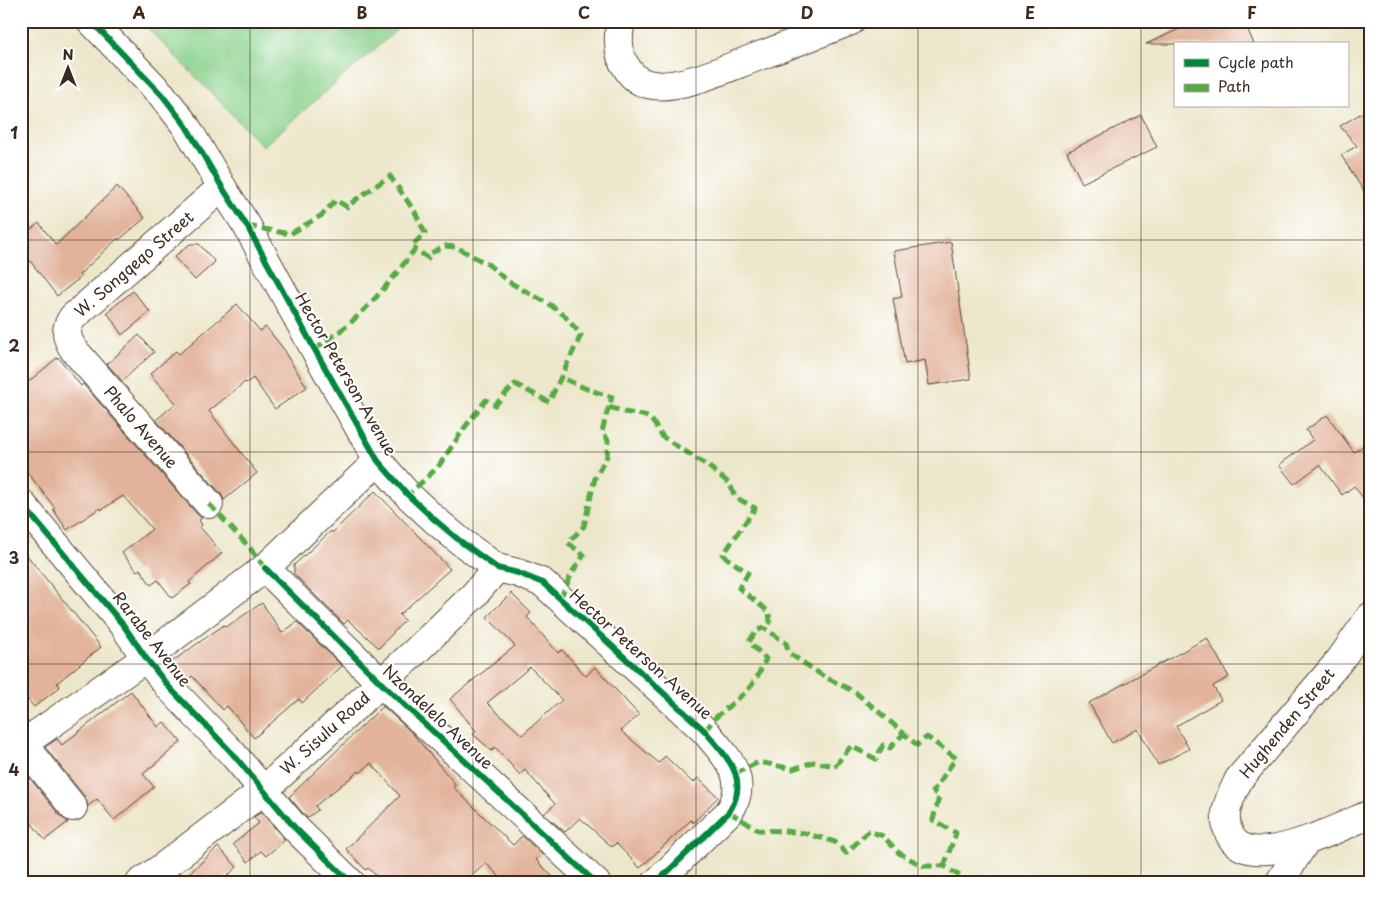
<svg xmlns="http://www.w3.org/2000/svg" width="1391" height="904" font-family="'Playpen Sans',sans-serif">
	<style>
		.green { fill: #8dd38e; stroke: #647e56 }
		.building { fill: #e2b29a; fill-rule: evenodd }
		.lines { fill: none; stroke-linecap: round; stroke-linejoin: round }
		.minor-casing { stroke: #564638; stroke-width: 30 }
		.minor { stroke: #fff; stroke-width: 28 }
		.quiet { stroke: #55ab43; stroke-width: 5; stroke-dasharray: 10 5; stroke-linecap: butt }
		.cycleway-casing { stroke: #fff; stroke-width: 9 }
		.cycleway { stroke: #00873e; stroke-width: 6 }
		.grid { fill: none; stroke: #3b2a1e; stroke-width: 1; stroke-opacity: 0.55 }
		.labels { text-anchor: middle; stroke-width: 4; stroke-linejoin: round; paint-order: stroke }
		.street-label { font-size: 16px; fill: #3b2a1e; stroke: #fff }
		.neatline { fill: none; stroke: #3b2a1e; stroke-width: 2 }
		.grid-label { font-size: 16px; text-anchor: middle; font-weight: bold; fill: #3b2a1e }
	</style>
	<rect width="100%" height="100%" fill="#fff"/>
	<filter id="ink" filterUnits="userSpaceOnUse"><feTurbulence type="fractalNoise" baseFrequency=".02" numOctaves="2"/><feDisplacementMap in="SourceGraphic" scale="10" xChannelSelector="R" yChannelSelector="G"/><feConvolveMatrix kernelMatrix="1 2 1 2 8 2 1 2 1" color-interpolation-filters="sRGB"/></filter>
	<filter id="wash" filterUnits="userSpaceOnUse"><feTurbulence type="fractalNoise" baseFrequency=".0096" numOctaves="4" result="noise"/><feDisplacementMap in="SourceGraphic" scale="20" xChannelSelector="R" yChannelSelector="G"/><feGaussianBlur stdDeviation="1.12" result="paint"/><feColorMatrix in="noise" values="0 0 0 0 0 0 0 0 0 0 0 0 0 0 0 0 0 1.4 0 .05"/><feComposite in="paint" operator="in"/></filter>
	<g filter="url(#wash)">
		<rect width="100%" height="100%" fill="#ece6ca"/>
		<polygon class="green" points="141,21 407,21 263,146"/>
		<g id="blocks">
			<g class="building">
				<polygon points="1197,21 1244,21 1254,44 1146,44"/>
				<polygon points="1370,108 1370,201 1341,155 1357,146 1340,126"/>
				<polygon points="1141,115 1157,147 1082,183 1067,152"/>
				<polygon points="117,186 145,218 119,240 118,238 79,275 81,277 57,296 21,249 21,237 39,223 56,245"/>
				<polygon points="951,242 971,379 929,385 925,360 905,364 893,299 902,297 894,251"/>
				<polygon points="190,244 199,244 215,262 195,280 174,257"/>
				<polygon points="133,291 150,312 122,335 107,312"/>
				<polygon points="237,304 260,331 266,327 286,352 285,353 307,387 275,409 253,378 246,383 245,382 209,411 257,473 224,500 221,494 156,420 176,403 150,374 176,351 179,354"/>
				<polygon points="139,335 154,352 122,381 107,364"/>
				<polygon points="58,357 81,386 83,384 197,514 202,518 199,520 202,525 200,527 222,553 189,582 191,584 172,598 158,580 151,585 140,569 137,571 122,553 152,529 123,496 101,510 100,508 67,530 53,509 55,508 21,464 21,388"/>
				<polygon points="1327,415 1354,452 1370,441 1370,507 1354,486 1342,495 1320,465 1294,484 1279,465 1313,440 1306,430"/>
				<polygon points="375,491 450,569 399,615 405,620 379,648 348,620 344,624 294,574 294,565 331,531 332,533"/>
				<polygon points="21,548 101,647 57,683 60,687 34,707 21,691"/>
				<path d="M511 593 531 613 527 617 558 653 562 650 586 676 595 667 639 715 621 731 659 763 665 756 693 783 698 778 718 797 693 823 691 820 640 868 616 843 612 847 580 818 565 832 544 814 555 804 525 770 520 775 495 747 492 751 473 734 476 731 450 699 515 646 487 617ZM530 667 562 700 522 735 487 703Z"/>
				<polygon points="262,603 282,633 297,622 342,666 302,703 299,699 254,738 227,706 223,710 192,676 186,682 170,663 224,625 226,627"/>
				<polygon points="1207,638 1229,677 1213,686 1221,700 1176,726 1189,749 1158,765 1138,729 1112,743 1089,703"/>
				<polygon points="131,691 158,727 164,722 181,742 143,774 154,787 114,820 97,799 88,806 85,797 45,747 57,739 62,745"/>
				<polygon points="383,706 413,734 456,785 453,787 513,845 522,836 542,854 536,860 559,883 506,883 486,863 464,883 384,883 368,868 366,870 346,849 400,796 371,763 360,773 359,771 315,806 318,810 307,818 289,797"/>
				<polygon points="21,767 61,817 68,822 45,840 32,824 21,832"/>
				<polygon points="261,812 285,840 266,856 261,851 248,862 233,844 259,823 254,817"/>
				<polygon points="218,847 237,867 219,883 179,883"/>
			</g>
		</g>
	</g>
	<g filter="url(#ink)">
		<use href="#blocks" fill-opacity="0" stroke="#564638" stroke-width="1"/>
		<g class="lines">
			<g class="minor-casing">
				<g id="minor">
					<path d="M91 21 162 95 186 126 222 187 247 226 315 350 378 461 408 495 435 520 460 541 497 568 518 573 543 583 705 731C726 757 751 778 729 812L656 883"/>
					<path d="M622 21C617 32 618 56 625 65 630 74 638 82 648 84 676 92 727 68 754 58 786 46 818 34 851 21"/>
					<polyline points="21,503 124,626 146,658 169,687 232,753 296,829 351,883"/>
					<path d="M209 504 74 350C66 338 64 329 73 317L222 187"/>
					<polyline points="265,568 381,683 596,883"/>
					<path d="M1370 617 1340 660 1239 779C1230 798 1219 816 1231 837 1253 873 1342 826 1370 814"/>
					<polyline points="21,742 73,807"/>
					<polyline points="21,745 146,658 265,568 378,461"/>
					<polyline points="140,883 163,867 264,790 417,650 473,596 497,568"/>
					<polyline points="1279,883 1305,842"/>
				</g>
			</g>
			<use href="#minor" class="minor"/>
			<g class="quiet">
				<polyline points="247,226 290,234 322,215 336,200 347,207 358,198 390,176 415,212 425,233 414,244 415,249"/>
				<path d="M315 350C326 341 338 333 349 324 374 302 395 276 415 249L428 258 431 253 445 246 456 247 489 265 507 281 549 304 564 315 581 335 549 402 515 384 495 405 486 400 465 427 438 467 408 495"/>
				<polyline points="609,407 624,412 643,415 651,419 663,437 708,466 730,484 735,497 755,508 723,555 748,573 739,588 769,612 770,622 764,628"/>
				<polyline points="209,504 250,548 265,568"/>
				<polyline points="560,599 573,571 584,555 568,543 584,526 595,478 607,456 608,440 602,432 606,416 612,397 587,389 560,377"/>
				<polyline points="705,731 715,718 747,691 757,677 766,659 749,642 756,631 764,628 786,643 789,653 823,676 855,692 886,718 917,745 927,737 956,758 933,791 939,797 933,820 956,833 944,866"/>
				<polyline points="735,774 759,762 793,769 813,762 835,766 851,746 876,759 883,745 890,748 904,733"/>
				<polyline points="729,812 758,830 783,831 804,833 835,842 846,853 869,831 883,836 899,853 923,866 944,866 971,883"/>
			</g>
			<g class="cycleway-casing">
				<g id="cycleway">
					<path d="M91 21 162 95 186 126 222 187 247 226 315 350 378 461 408 495 435 520 460 541 497 568 518 573 543 583 705 731C726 757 751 778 729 812L656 883"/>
					<polyline points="21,503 124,626 146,658 169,687 232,753 296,829 351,883"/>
					<polyline points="265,568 381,683 596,883"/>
				</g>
			</g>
			<use href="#cycleway" class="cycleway"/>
		</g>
	</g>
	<path class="grid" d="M250 21V883M473 21V883M696 21V883M918 21V883M1141 21V883M21 240H1370M21 452H1370M21 664H1370"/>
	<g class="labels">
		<g class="street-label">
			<text transform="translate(134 264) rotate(-41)" y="6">W. Songqeqo Street</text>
			<text transform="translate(346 374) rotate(60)" y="6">Hector Peterson Avenue</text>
			<text transform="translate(141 427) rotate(49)" y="6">Phalo Avenue</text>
			<text transform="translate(152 639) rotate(52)" y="6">Rarabe Avenue</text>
			<text transform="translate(641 654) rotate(42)" y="6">Hector Peterson Avenue</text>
			<text transform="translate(438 717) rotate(43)" y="6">Nzondelelo Avenue</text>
			<text transform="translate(1287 723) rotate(-50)" y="6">Hughenden Street</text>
			<text transform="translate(325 733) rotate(-42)" y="6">W. Sisulu Road</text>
		</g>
	</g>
	<rect width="1391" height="904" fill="none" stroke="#fff" stroke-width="55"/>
	<rect x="1174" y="42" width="175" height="65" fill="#ffffff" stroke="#b1aaa5"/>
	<rect x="1184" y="59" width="25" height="8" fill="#00873e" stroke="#b1aaa5"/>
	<text x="1218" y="68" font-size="15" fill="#3b2a1e">Cycle path</text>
	<rect x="1184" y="84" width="25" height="8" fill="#55ab43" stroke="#b1aaa5"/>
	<text x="1218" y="92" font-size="15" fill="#3b2a1e">Path</text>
	<g transform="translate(68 68)" stroke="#ffffff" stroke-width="4" paint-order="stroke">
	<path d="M0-4L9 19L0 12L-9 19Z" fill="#3b2a1e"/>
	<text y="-8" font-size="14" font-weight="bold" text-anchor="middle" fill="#3b2a1e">N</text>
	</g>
	<rect x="28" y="28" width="1336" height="848" class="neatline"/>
	<g class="grid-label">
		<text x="139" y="19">A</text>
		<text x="362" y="19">B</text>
		<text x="584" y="19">C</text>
		<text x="807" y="19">D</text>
		<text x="1030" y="19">E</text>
		<text x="1252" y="19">F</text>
		<text x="14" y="139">1</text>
		<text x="14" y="352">2</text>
		<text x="14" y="564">3</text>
		<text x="14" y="776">4</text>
	</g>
</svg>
